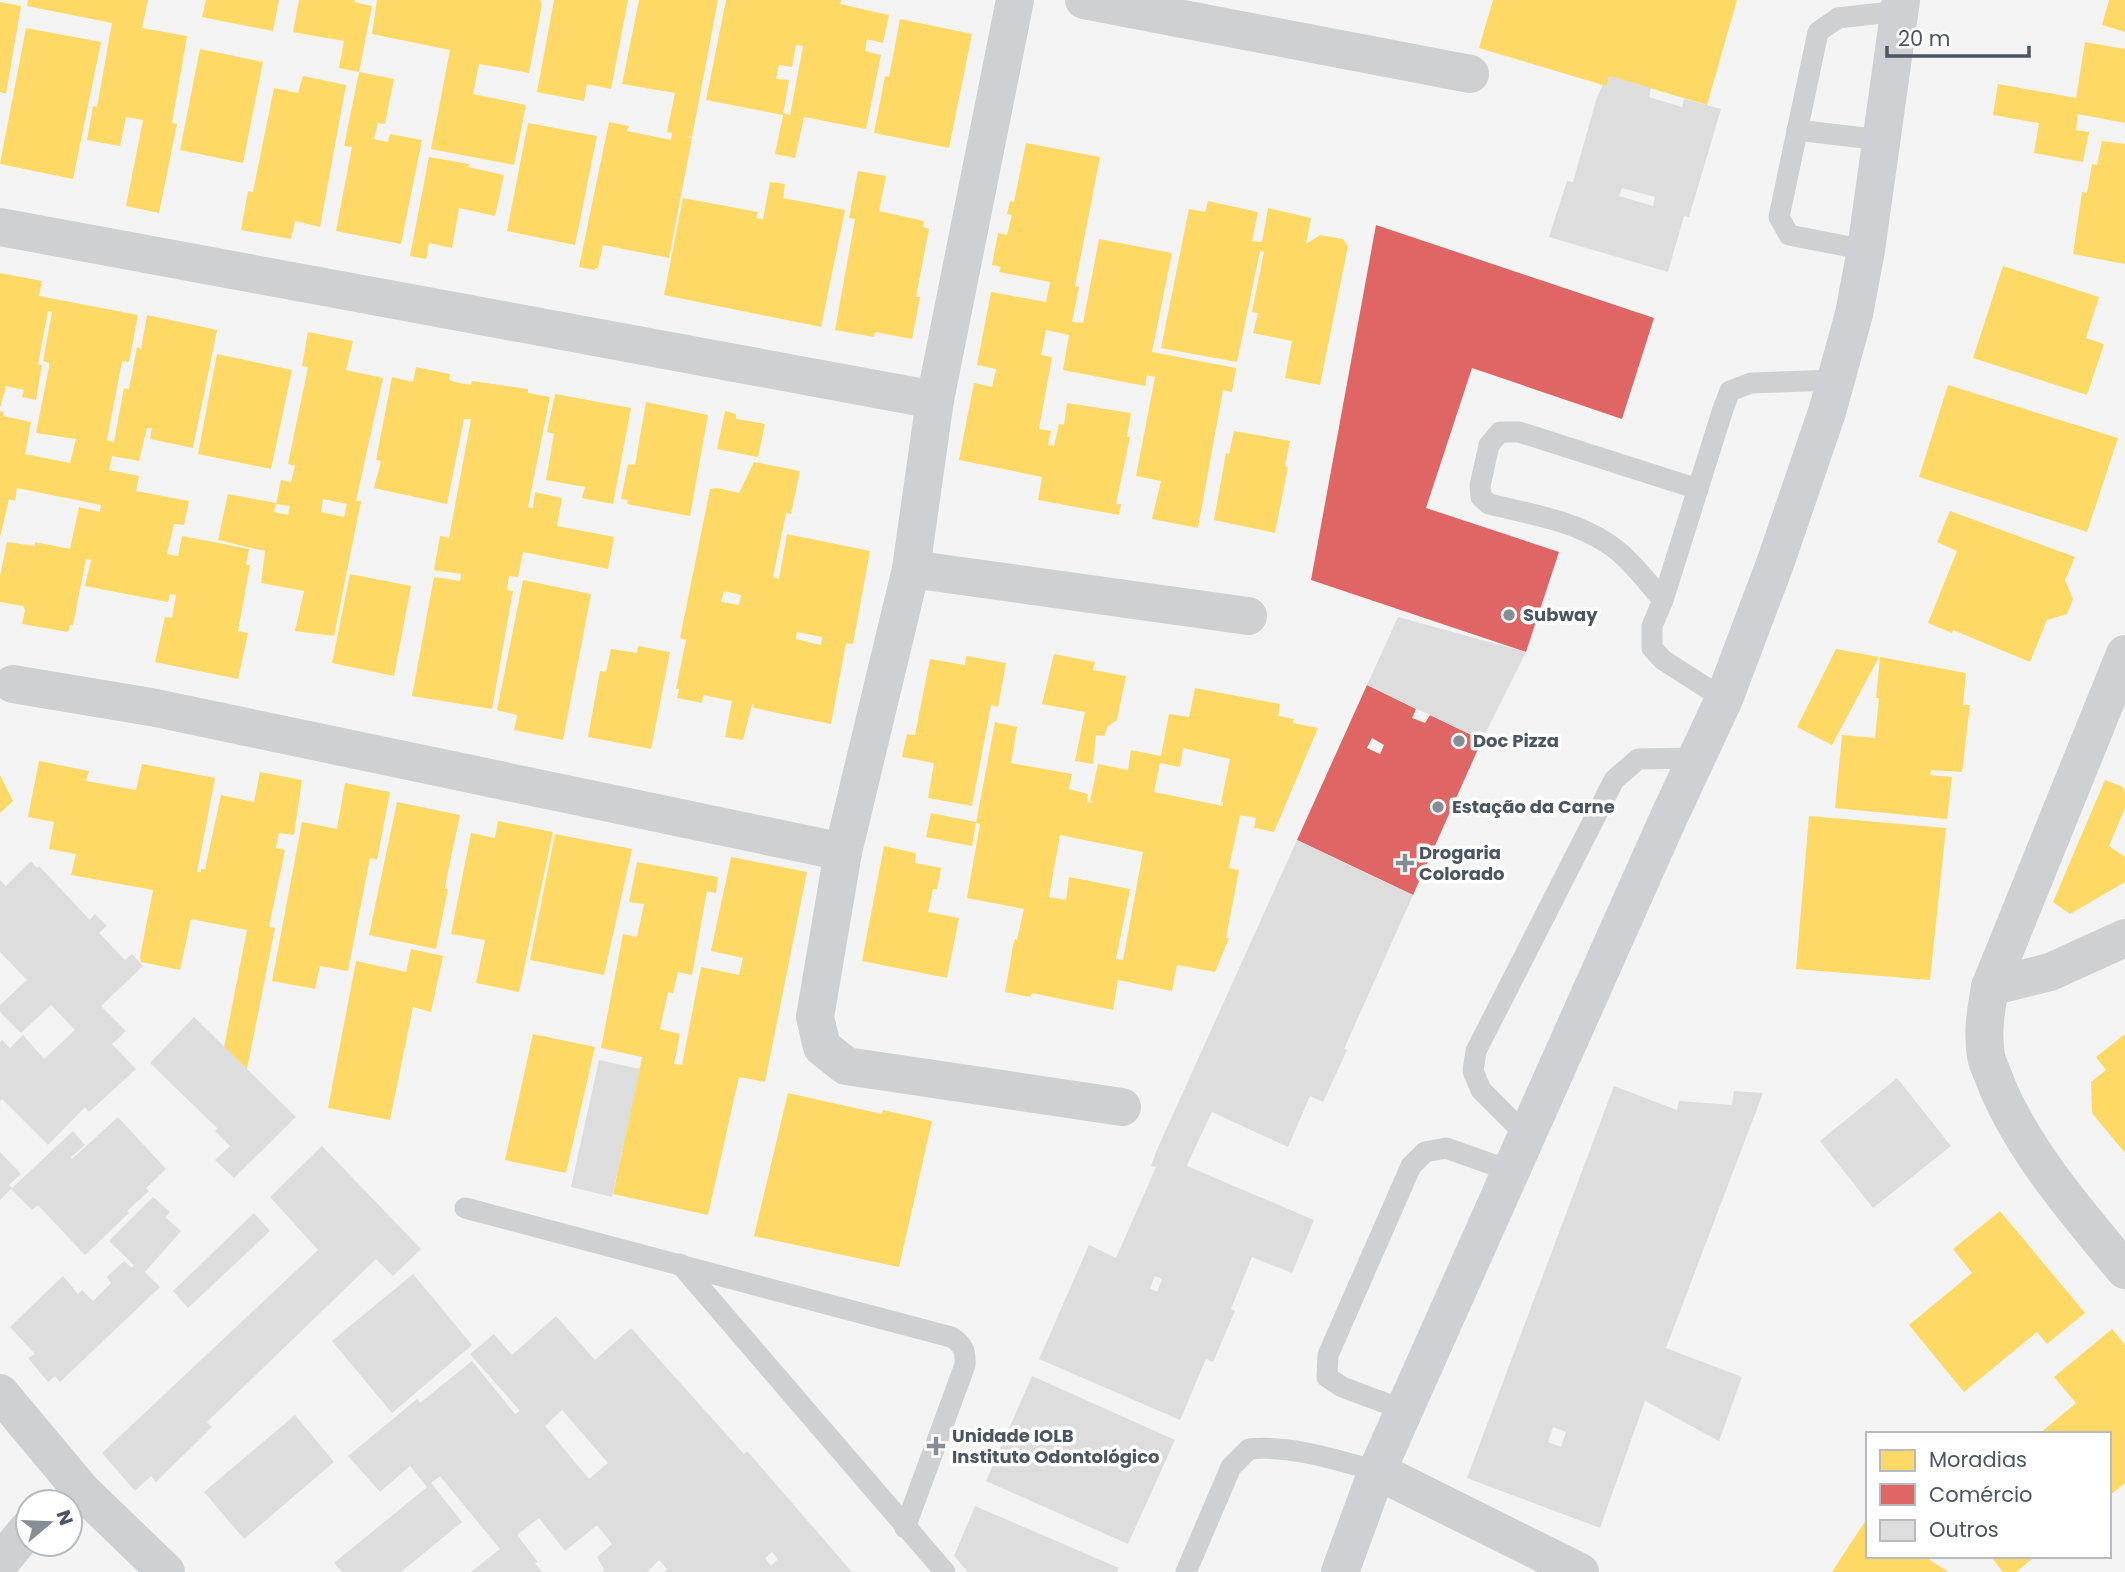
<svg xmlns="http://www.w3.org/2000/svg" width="2125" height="1572" font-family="Poppins,sans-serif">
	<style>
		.homes { fill: #ffd966; fill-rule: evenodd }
		.shops { fill: #e06666; fill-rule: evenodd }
		.building { fill: #ddddde; fill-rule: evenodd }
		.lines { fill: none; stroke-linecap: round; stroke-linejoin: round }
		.lane { stroke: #ced0d2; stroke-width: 21 }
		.street { stroke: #ced0d2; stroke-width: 38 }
		.secondary { stroke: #ced0d4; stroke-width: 38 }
		.poi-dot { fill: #868d94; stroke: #fff; stroke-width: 2.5 }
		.labels { text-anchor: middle; stroke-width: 7; stroke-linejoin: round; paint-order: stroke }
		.poi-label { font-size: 18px; font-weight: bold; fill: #4a5661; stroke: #fff; text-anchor: start }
	</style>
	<rect width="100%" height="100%" fill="#f4f4f4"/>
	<g class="homes">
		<polygon points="28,0 148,0 142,28 187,36 172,123 177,124 159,213 126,206 143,120 126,117 120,146 87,140 93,106 97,107 112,23 27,6"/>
		<polygon points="206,0 279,0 273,31 202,17"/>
		<polygon points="299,0 355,0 354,2 372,6 359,72 339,68 344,41 293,32"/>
		<polygon points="377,0 540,0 542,4 529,73 479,64 473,94 526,105 514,165 431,149 450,50 372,34"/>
		<polygon points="554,0 628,0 611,89 587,84 584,101 537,92"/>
		<polygon points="639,0 718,0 692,137 684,136 692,138 669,258 603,245 598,268 595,268 595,270 579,267 609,122 629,126 627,131 671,140 672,133 667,132 675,93 622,84"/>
		<polygon points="726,0 841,0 840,4 889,15 883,43 867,39 865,51 881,55 866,129 804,117 795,158 775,154 783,116 783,113 790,115 803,46 796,45 792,67 779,65 776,79 789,80 783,115 706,100"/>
		<polygon points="1493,0 1737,0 1707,105 1609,76 1607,86 1603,85 1479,48"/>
		<polygon points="2109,0 2125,0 2125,32 2102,25"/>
		<polygon points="0,2 21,6 6,94 0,92"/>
		<polygon points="900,19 972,34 949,148 874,133 885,76 889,77"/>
		<polygon points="26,28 101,42 73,179 0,164"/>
		<polygon points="2085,42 2125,49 2125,123 2078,114 2076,130 2089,132 2083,162 2034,153 2039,123 1993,115 1998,84 2076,98"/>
		<polygon points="200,49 263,62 243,163 180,150"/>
		<polygon points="359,72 394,79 385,124 378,123 374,139 388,142 390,134 422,140 401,244 336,231 352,147 344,146"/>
		<polygon points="303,76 346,85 320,227 295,221 291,239 241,230 248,191 253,192 274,88 298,93"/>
		<polygon points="528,123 597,136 575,245 507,231"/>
		<polygon points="2102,141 2125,144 2125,264 2073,254 2082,192 2087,193 2092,164 2097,165"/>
		<polygon points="1026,143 1100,157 1075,286 1079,287 1072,322 1083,323 1099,239 1172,253 1152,352 1236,368 1232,392 1223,390 1198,528 1152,519 1161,481 1136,476 1155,377 1147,375 1145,386 1063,370 1069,335 1046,330 1041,355 1052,357 1039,429 1051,431 1048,445 1054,446 1059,424 1064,425 1067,403 1131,413 1127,437 1130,437 1116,504 1121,504 1119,515 1038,500 1042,477 959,460 974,383 992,387 996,369 977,365 991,292 1046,302 1050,282 999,272 1001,267 992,265 998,233 1007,235 1012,215 1007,214 1010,201 1014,202"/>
		<polygon points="429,157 469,164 468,167 504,175 495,216 459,208 452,248 429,243 426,259 410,256"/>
		<polygon points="858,171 886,176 879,211 924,221 923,227 929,229 916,297 920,297 912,339 875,332 874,337 835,330 855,219 849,218"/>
		<polygon points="770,182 785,184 783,198 845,210 821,327 664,295 683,198 758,212 756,218 763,219"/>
		<polygon points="1208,201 1258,212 1252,241 1262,242 1268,208 1311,218 1306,244 1320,235 1343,239 1348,246 1320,385 1285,378 1292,341 1253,333 1258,313 1252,312 1264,252 1260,251 1237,362 1161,348 1189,209 1205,212"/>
		<polygon points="2003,266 2099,297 2086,338 2104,344 2087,395 1973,358"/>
		<polygon points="0,273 42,281 39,296 138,315 129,362 122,361 107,440 114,442 124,388 129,389 137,347 141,349 147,315 217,330 193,448 150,439 152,428 147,428 139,461 112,456 109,470 139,476 136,491 189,501 184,525 174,524 167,554 178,556 182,536 249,549 246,565 250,565 238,631 248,633 238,679 155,662 165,617 172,618 176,595 170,594 168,602 85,586 91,560 86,559 73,625 70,625 68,632 22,624 25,610 23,606 0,602 0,576 7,542 35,546 35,542 70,549 79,507 100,512 101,505 17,488 15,501 9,499 0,537 0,411 4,412 3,416 31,422 25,454 70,463 76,439 36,433 49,367 49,363 43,361 52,312 48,311 38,364 42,365 36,400 22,397 24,390 6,386 0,408"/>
		<path d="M308 332 353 341 346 370 383 378 356 501H361L334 636 295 631 304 591 261 583 265 551 218 540 228 494 276 503 274 512 288 515 290 506 276 504 281 480 291 482 295 466 288 464 308 367 302 366ZM323 499 347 504 344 517 321 512Z"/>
		<polygon points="217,354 292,370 271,469 198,454"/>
		<polygon points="416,367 450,374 449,380 455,382 471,385 472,381 528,389 528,393 550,397 528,507 533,508 535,492 562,498 557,526 614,537 608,569 523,552 518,577 509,576 507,590 513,591 492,709 412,696 434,577 460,581 461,574 434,570 440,536 449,538 471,419 464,419 447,504 374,488 381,461 376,460 392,377 413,382"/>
		<polygon points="1948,385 2118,438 2087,532 1919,477"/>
		<polygon points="555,394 631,408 613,504 582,498 585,487 546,480 554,434 547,432"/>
		<polygon points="646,402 708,415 690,516 627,504 628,500 621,499 628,464 635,465"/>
		<polygon points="725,411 736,414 736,419 765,424 758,457 717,449"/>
		<polygon points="1234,431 1290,441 1285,466 1288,467 1275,533 1214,520 1226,453 1229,454"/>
		<path d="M754 462 800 471 791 514 786 513 773 577 779 579 787 534 870 551 853 644 846 643 831 724 754 708V705L752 704 743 740 725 737 732 701 703 695 702 703 677 698 679 689H676L686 640 680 638 710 489 718 488 739 493ZM724 591 741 595 739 605 721 602ZM797 632 822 637 821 645 796 639Z"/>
		<polygon points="1950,511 2075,557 2065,580 2073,599 2067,614 2047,620 2030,662 1953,630 1952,633 1928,623 1957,551 1937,542"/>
		<polygon points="350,574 411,586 394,676 332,663"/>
		<polygon points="523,580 591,594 563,740 514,730 517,715 497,710"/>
		<polygon points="638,646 670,652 651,749 588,737 600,671 606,672 611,649 637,653"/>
		<polygon points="1836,649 1879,657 1832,745 1797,727"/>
		<polygon points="1054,654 1095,662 1093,670 1126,676 1117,720 1107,727 1105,736 1096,735 1093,764 1075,761 1085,712 1042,704"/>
		<polygon points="966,656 1006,663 998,707 991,705 972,806 928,798 934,763 902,757 907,734 915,735 930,659 965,665"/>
		<polygon points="1880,657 1966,673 1963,705 1970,705 1962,772 1931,770 1930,775 1952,777 1947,819 1835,808 1842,735 1875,738 1879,698 1876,698"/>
		<path d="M1195 688 1280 704 1278 716 1294 719 1293 723 1318 728 1274 832 1254 828 1256 818 1240 815 1229 868 1239 870 1226 938H1229L1215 972 1177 965 1172 991 1118 980 1113 1010 1032 993 1030 997 1005 992 1013 946 1015 939 1017 940 1024 909 967 898 980 824 976 823 995 722 1017 727 1011 763 1072 774 1069 789 1088 794 1087 802 1095 803 1090 801 1098 764 1128 770 1131 750 1161 756 1169 714 1189 717ZM1183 748 1230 759 1221 802H1223V806L1154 792 1160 763 1180 767ZM1060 835 1143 852 1123 960 1116 959 1130 889 1069 877 1066 900 1049 897Z"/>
		<polygon points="39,761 89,771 86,781 136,790 142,764 215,778 197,872 201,872 201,869 205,869 221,795 254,802 260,772 302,780 294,835 279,833 276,848 285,850 269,927 275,928 247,1069 224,1047 247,930 191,919 180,970 141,962 140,957 153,890 71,875 76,854 49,849 54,822 28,817"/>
		<polygon points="0,775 13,801 0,813"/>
		<polygon points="2105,780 2123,787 2125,793 2125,808 2109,846 2125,857 2125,882 2070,914 2053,902"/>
		<polygon points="345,783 390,792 377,860 370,858 348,971 320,966 315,989 272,981 302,822 337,829"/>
		<polygon points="397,802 460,815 448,871 445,888 448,889 436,949 369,935"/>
		<polygon points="931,813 976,822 972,846 926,837"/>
		<polygon points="1809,816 1946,828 1930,980 1796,969"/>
		<polygon points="498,821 553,832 519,992 476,983 485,940 451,934 471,833 495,838"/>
		<polygon points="555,834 632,849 604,975 530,960"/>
		<polygon points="884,846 916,853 915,863 941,868 937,889 933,889 928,912 959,918 947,978 862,961"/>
		<polygon points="731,857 807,872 765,1082 739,1077 708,1215 613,1194 642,1057 601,1048 623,934 637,937 644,904 629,902 637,862 718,877 716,893 707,891 692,975 678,972 673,993 668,992 660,1029 680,1034 674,1064 682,1065 701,967 739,975 743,958 711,951"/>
		<polygon points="411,949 443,956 431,1012 413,1007 390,1120 328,1108 356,961 406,972"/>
		<polygon points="533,1034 595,1047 566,1173 505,1160"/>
		<polygon points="2125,1034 2125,1153 2092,1113 2091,1082 2106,1070 2096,1057"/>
		<polygon points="788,1093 882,1114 883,1110 932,1121 899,1267 754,1236"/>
		<polygon points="2000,1211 2085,1313 2047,1344 2037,1332 1964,1392 1909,1325 1972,1273 1953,1249"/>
		<polygon points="2112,1329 2125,1345 2125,1483 2109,1496 2109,1434 2039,1434 2076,1403 2054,1377"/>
		<polygon points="1866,1520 1868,1521 1868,1556 1924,1556 1948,1572 1832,1572"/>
		<polygon points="1990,1556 2036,1556 2016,1572 2003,1572"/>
	</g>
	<g class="shops">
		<polygon points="1376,225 1654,318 1622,419 1472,368 1426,508 1559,552 1526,652 1311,580"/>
		<path d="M1367 685 1416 709 1412 718 1425 723 1430 715 1482 740 1413 895 1297 840ZM1372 738 1384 745 1380 754 1367 748Z"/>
	</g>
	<g class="building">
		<path d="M1609 76 1651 88 1649 97 1682 107 1684 99 1721 109 1689 217 1684 216 1668 272 1549 237 1567 181 1573 182 1597 97 1603 85 1607 86ZM1622 188 1655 197 1653 206 1619 196Z"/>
		<polygon points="1398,617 1526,652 1482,740 1367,685"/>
		<path d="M1297 840 1413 895 1344 1049 1347 1050 1323 1102 1310 1096 1288 1147 1212 1112 1192 1154 1187 1166 1314 1220 1292 1273 1252 1257 1231 1309 1235 1311 1213 1362 1206 1359 1180 1420 1039 1359 1089 1245 1116 1258 1156 1167 1151 1166 1156 1152ZM1155 1276 1162 1279 1157 1292 1150 1288Z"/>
		<polygon points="31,861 37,868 39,866 90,920 95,914 107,926 99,933 125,960 132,954 143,966 101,1006 126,1031 112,1044 136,1069 89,1112 85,1107 48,1145 2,1099 0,1101 0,1042 2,1040 10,1048 23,1035 44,1059 75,1030 51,1005 21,1033 0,1012 0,1005 27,980 0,952 0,880 6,886"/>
		<polygon points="194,1017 296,1117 234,1178 215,1160 230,1146 215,1131 218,1129 150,1063"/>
		<polygon points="599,1060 640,1069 612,1197 571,1187"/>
		<polygon points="1897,1078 1951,1146 1873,1208 1820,1141"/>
		<path d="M1614 1086 1677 1110 1679 1101 1732 1105 1734 1091 1763 1093 1666 1348 1742 1377 1719 1441 1645 1401 1600 1528 1467 1478ZM1553 1427 1566 1432 1561 1447 1548 1442Z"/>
		<polygon points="118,1117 166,1169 146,1188 149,1191 127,1211 129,1213 85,1255 38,1205 32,1210 11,1189 0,1200 0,1152 21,1174 9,1185 12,1188 73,1131 85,1145 71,1157 72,1159"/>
		<polygon points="322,1146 421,1249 393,1276 376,1259 207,1422 212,1427 156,1482 151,1476 135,1491 102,1453 318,1250 270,1197"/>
		<polygon points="153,1197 170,1212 165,1217 181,1231 145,1272 160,1287 60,1382 55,1376 48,1382 28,1358 35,1354 10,1327 63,1276 78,1294 82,1290 93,1301 111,1283 107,1277 124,1261 132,1268 134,1265 109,1241"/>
		<polygon points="254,1213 270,1231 188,1308 173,1291"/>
		<polygon points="413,1274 472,1345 392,1413 332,1341"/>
		<path d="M556 1316 595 1360 631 1328 744 1454 747 1451 852 1572H664L667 1569 659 1560 647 1572H602L604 1569 597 1557 612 1544 597 1525 565 1551 539 1518 517 1535 538 1562 535 1563 542 1572H471L500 1549 440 1476 431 1483 462 1522 401 1572H342L334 1563 427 1487 410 1466 380 1492 348 1456 417 1399 420 1403 472 1361 515 1414 520 1411 470 1354 494 1334 512 1355ZM562 1410 608 1463 589 1479 545 1426ZM772 1552 778 1559 771 1566 765 1558Z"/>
		<polygon points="1032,1376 1175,1440 1128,1544 986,1481"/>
		<polygon points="295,1415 334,1462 244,1539 204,1492"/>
		<polygon points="975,1506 1119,1568 1117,1572 968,1572 954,1556"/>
	</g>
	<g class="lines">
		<g class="lane">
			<polyline points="1797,130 1881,140"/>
			<polyline points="1866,250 1789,235 1779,217 1818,32 1838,18 1899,11"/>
			<path d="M1663 600C1646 581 1629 557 1607 543 1571 520 1530 514 1489 504L1481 497 1480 486 1489 445 1500 432H1519L1698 489"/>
			<polyline points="1724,699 1663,660 1652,648 1652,626 1663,600 1723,409 1730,391 1751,383 1836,380"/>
			<polyline points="1527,1136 1481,1090 1473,1071 1476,1051 1614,780 1638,759 1696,758"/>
			<path d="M465 1208 951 1337C963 1344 966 1351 965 1365L905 1528"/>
			<polyline points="680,1264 945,1572"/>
			<polyline points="1404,1410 1342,1387 1327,1377 1328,1355 1411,1166 1425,1152 1446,1148 1511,1171"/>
			<path d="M1186 1572 1231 1467 1249 1449C1292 1445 1336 1460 1377 1471"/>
		</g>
		<g class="street">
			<polyline points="1015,0 935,400 911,569 843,852 815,1017 822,1047 846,1066 1122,1107"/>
			<polyline points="1084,0 1470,74"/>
			<polyline points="0,227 935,400"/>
			<polyline points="911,569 1248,616"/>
			<path d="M2125 654 1990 987C1986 1010 1982 1031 1986 1056 1988 1066 1994 1076 1997 1086 2025 1153 2079 1215 2125 1270"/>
			<polyline points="13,684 151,707 843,852"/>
			<polyline points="1990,987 2050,972 2125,938"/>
			<polyline points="0,1393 82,1491 166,1572"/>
			<polyline points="1377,1471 1580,1572"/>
			<polyline points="0,1563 27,1530"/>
		</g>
		<polyline class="secondary" points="1340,1572 1377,1471 1668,819 1724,699 1776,561 1827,412 1854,314 1866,250 1901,0"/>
	</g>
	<g class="poi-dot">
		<circle cx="1509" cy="615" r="7"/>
		<circle cx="1459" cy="741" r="7"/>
		<circle cx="1438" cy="807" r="7"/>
		<path d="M1401.5 852.5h7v7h7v7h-7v7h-7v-7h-7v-7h7z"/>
		<path d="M932.5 1435.5h7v7h7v7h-7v7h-7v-7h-7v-7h7z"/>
	</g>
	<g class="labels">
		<g class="poi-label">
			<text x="1523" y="621">Subway</text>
			<text x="1473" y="747">Doc Pizza</text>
			<text x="1452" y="813">Estação da Carne</text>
			<text x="1419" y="859">Drogaria<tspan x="1419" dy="21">Colorado</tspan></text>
			<text x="952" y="1442">Unidade IOLB<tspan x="952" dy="21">Instituto Odontológico</tspan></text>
		</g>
	</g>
	<rect x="1866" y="1432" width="245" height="126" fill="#ffffff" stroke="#b7bbc0" stroke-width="2"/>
	<rect x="1880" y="1450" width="35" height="21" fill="#ffd966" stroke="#b7bbc0" stroke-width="2"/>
	<text x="1929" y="1467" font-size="21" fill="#4a5661">Moradias</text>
	<rect x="1880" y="1484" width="35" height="21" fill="#e06666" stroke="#b7bbc0" stroke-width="2"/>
	<text x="1929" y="1502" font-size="21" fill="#4a5661">Comércio</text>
	<rect x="1880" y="1520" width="35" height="21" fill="#ddddde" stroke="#b7bbc0" stroke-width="2"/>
	<text x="1929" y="1537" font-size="21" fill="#4a5661">Outros</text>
	<g transform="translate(49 1523) rotate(71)"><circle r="33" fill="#ffffff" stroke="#b7bbc0" stroke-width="2"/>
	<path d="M0-5L12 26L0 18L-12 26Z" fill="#868d94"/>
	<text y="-10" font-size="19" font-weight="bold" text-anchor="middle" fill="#4a5661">N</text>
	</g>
	<path d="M1887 46v10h142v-10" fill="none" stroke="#4a5661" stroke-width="3.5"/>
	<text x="1898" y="46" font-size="21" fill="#4a5661" stroke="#ffffff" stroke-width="5" paint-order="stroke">20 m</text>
</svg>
